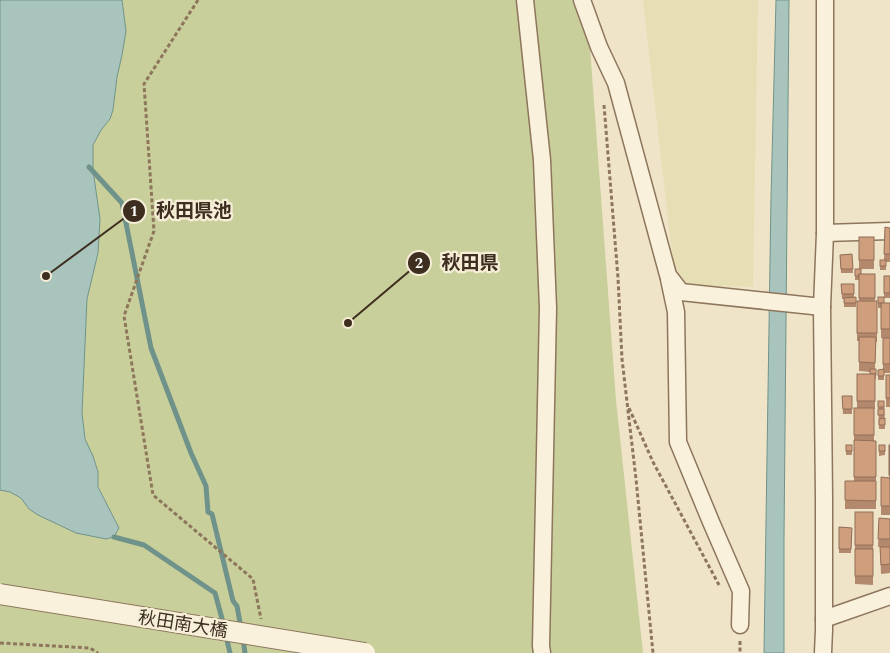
<svg xmlns="http://www.w3.org/2000/svg" width="890" height="653" font-family="Spectral,'Noto Sans JP',serif">
	<style>
		.farmland { fill: #e6deb5 }
		.green { fill: #c9cf9b }
		.water { fill: #a9c4bc; stroke: #6f938a }
		.lines { fill: none; stroke-linecap: round; stroke-linejoin: round }
		.stream { stroke: #6f938a; stroke-width: 5 }
		.minor-casing { stroke: #8d765c; stroke-width: 19 }
		.path { stroke: #8d765c; stroke-width: 3; stroke-dasharray: 4 2.5; stroke-linecap: butt }
		.minor { stroke: #faf1dc; stroke-width: 16 }
		.tertiary-bridge-casing { stroke: #8d765c; stroke-width: 22; stroke-linecap: butt }
		.tertiary-bridge { stroke: #faf1dc; stroke-width: 20 }
		.wall { fill: #b2896c }
		.building { fill: #cf9f7d; stroke: #916f58 }
		.labels { text-anchor: middle; stroke-width: 4.5; stroke-linejoin: round; paint-order: stroke }
		.street-label { font-size: 18px; fill: #3d2e20; stroke: #f7eed8 }
		.leader { fill: none; stroke: #3d2e20; stroke-width: 2 }
		.callout-dot { fill: #3d2e20; stroke: #f7eed8; stroke-width: 2 }
		.mark-label { font-size: 15px; text-anchor: middle; font-weight: bold; fill: #fff }
		.callout-label { font-size: 19px; text-anchor: middle; font-weight: bold; fill: #3d2e20; stroke: #f7eed8; stroke-width: 4.5; stroke-linejoin: round; paint-order: stroke }
	</style>
	<rect width="100%" height="100%" fill="#f0e4c8"/>
	<polygon class="farmland" points="643,0 758,0 753,287 687,285 673,263"/>
	<polygon class="green" points="122,0 572,0 590,47 616,400 643,653 0,653 0,490 10,492 21,498 29,509 38,515 76,533 119,528 98,487 98,471 93,456 85,439 82,413 87,299 98,253 100,219 93,170 93,145 101,130 110,119 113,110 117,77 122,55 126,31"/>
	<g class="water">
		<polygon points="0,0 122,0 126,31 122,55 117,77 113,110 110,119 101,130 93,145 93,170 100,219 98,253 87,299 82,413 85,439 93,456 98,472 98,487 119,528 114,537 106,539 76,533 38,515 29,509 21,498 10,492 0,490"/>
		<polygon points="776,0 789,0 784,539 784,653 764,653 771,198"/>
	</g>
	<g class="lines">
		<g class="stream">
			<polyline points="89,167 122,203 151,348 191,453 206,486 208,512 212,514 233,601 237,606 241,628"/>
			<polyline points="114,537 144,545 215,593 224,626"/>
			<polyline points="226,636 230,653"/>
			<polyline points="243,639 245,653"/>
		</g>
		<g class="minor-casing">
			<g id="minor">
				<polyline points="525,0 542,160 548,308 541,646 542,653"/>
				<polyline points="582,0 599,47 616,83 668,275 681,292 822,307"/>
				<polyline points="825,233 890,231"/>
				<polyline points="669,279 676,312 678,442 711,522 741,591 740,625"/>
				<polyline points="824,619 890,596"/>
				<polyline points="823,653 824,630 824,498 822,307 825,233 825,0"/>
			</g>
		</g>
		<g class="path">
			<polyline points="198,0 144,84 154,231 124,316 153,495 253,579 261,619"/>
			<polyline points="604,105 618,278 622,359 636,479 653,653"/>
			<polyline points="629,408 653,462 719,585"/>
			<polyline points="740,641 740,653"/>
			<polyline points="0,643 90,648 98,653"/>
		</g>
		<use href="#minor" class="minor"/>
		<g class="tertiary-bridge-casing">
			<polyline id="tertiary-bridge" points="0,594 365,653"/>
		</g>
		<use href="#tertiary-bridge" class="tertiary-bridge"/>
	</g>
	<g class="wall">
		<polygon points="885,227 890,228 890,262 886,262 886,270 880,270 880,260 884,260"/>
		<rect x="859" y="237" width="15" height="32"/>
		<polygon points="852,254 853,273 841,273 840,255"/>
		<polygon points="855,269 861,274 875,274 875,301 877,301 877,342 876,342 875,369 876,369 876,379 875,379 875,409 874,409 874,441 876,441 876,509 845,509 845,481 854,481 854,408 857,408 857,374 870,374 870,372 859,371 859,341 857,341 857,301 859,301 859,280 855,280"/>
		<polygon points="884,276 890,276 890,298 884,298 884,303 890,303 890,338 881,338 881,308 878,308 878,297 884,297"/>
		<polygon points="841,284 854,284 854,298 856,297 856,307 844,307 844,299 842,299"/>
		<polygon points="883,338 890,338 890,373 884,373 884,380 878,380 878,370 883,369"/>
		<rect x="886" y="375" width="4" height="32"/>
		<polygon points="842,396 852,396 852,414 843,414"/>
		<polygon points="878,401 884,401 885,429 879,429"/>
		<rect x="846" y="445" width="6" height="10"/>
		<polygon points="879,445 885,445 885,455 879,456"/>
		<polygon points="889,445 890,445 890,515 881,515 881,477 889,478"/>
		<polygon points="855,512 873,512 873,585 855,584"/>
		<polygon points="879,518 890,519 890,573 881,574 880,547 878,547"/>
		<polygon points="839,527 852,528 851,553 839,553"/>
	</g>
	<g class="building">
		<polygon points="885,227 890,228 890,254 884,254"/>
		<rect x="859" y="237" width="15" height="23"/>
		<polygon points="852,254 853,269 841,269 840,255"/>
		<rect x="880" y="260" width="6" height="6"/>
		<polygon points="855,269 861,269 861,274 859,274 859,276 855,276"/>
		<rect x="859" y="274" width="16" height="24"/>
		<rect x="884" y="276" width="6" height="17"/>
		<polygon points="841,284 854,284 854,294 842,294"/>
		<polygon points="856,297 856,303 844,303 844,298"/>
		<rect x="878" y="297" width="6" height="6"/>
		<rect x="857" y="301" width="20" height="32"/>
		<rect x="881" y="303" width="9" height="26"/>
		<polygon points="859,337 876,337 875,363 859,362"/>
		<rect x="883" y="338" width="7" height="26"/>
		<polygon points="870,369 876,369 876,375 875,375 875,374 870,374"/>
		<polygon points="884,369 884,376 878,376 878,370"/>
		<rect x="857" y="374" width="18" height="27"/>
		<rect x="886" y="375" width="4" height="23"/>
		<polygon points="842,396 852,396 852,409 843,409"/>
		<rect x="878" y="401" width="6" height="6"/>
		<rect x="854" y="408" width="20" height="27"/>
		<rect x="878" y="409" width="6" height="6"/>
		<polygon points="885,418 885,425 879,425 879,419"/>
		<polygon points="854,440 876,441 876,477 854,477"/>
		<rect x="846" y="445" width="6" height="6"/>
		<rect x="879" y="445" width="6" height="6"/>
		<rect x="889" y="445" width="1" height="30"/>
		<polygon points="881,477 890,478 890,506 881,506"/>
		<polygon points="845,481 876,481 876,501 845,500"/>
		<rect x="855" y="512" width="18" height="33"/>
		<polygon points="879,518 890,519 890,539 878,539"/>
		<polygon points="839,527 852,528 851,549 839,549"/>
		<polygon points="880,547 890,547 890,564 881,565"/>
		<rect x="855" y="549" width="18" height="27"/>
	</g>
	<g class="labels">
		<g class="street-label">
			<text transform="translate(183 624) rotate(9)" y="6">秋田南大橋</text>
		</g>
	</g>
	<path class="leader" d="M46 276L134 211M348 323L419 263"/>
	<g class="callout-dot">
		<circle cx="46" cy="276" r="5"/>
		<circle cx="348" cy="323" r="5"/>
		<circle cx="134" cy="211" r="12"/>
		<circle cx="419" cy="263" r="12"/>
	</g>
	<g class="mark-label">
		<text x="134" y="216">1</text>
		<text x="419" y="268">2</text>
	</g>
	<g class="callout-label">
		<text x="194" y="217">秋田県池</text>
		<text x="470" y="269">秋田県</text>
	</g>
</svg>
